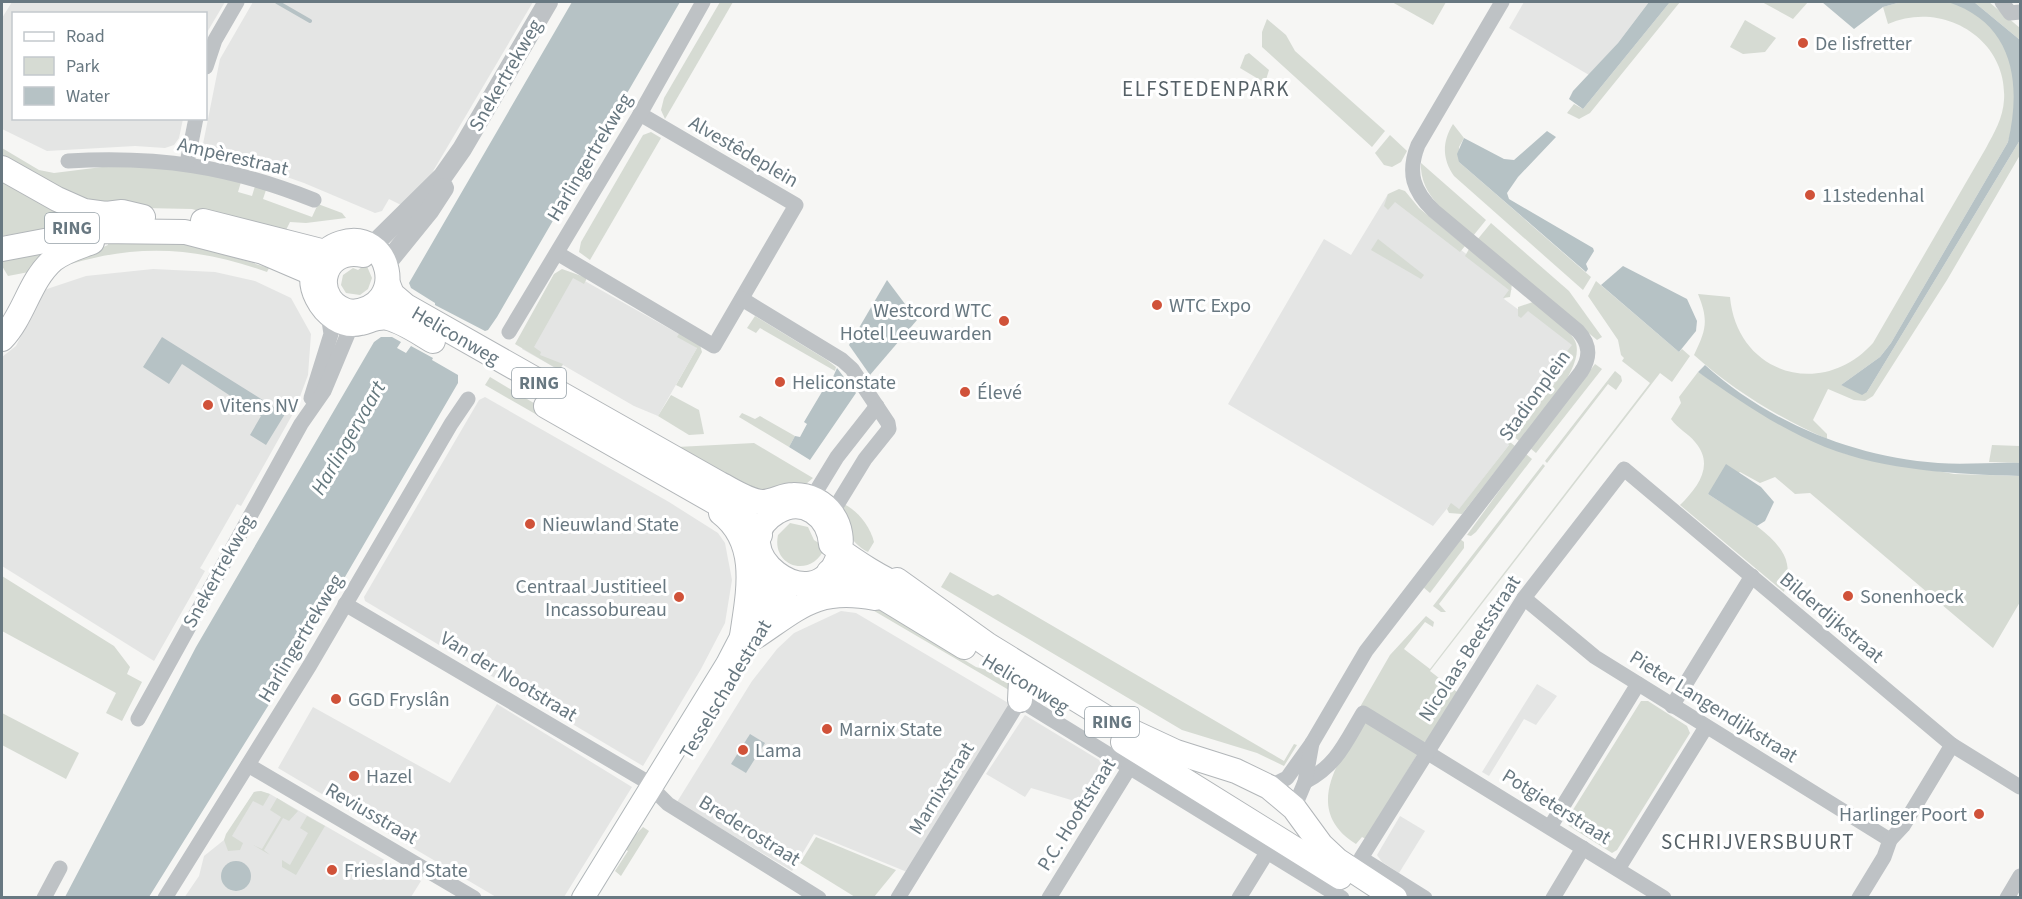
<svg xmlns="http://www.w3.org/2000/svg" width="2022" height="899" font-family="'Source Sans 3',sans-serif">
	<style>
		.built { fill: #e4e5e4 }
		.green { fill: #d6dbd3 }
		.water { fill: #b6c2c5 }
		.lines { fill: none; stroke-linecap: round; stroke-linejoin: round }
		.stream { stroke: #b6c2c5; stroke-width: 4 }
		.secondary-casing { stroke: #b0b6b9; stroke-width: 24 }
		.primary-casing { stroke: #b2b6b9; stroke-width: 26 }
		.minor { stroke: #bec2c5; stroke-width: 15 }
		.tertiary { stroke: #bec2c5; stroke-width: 20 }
		.secondary { stroke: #fff; stroke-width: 22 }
		.primary { stroke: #fff; stroke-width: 24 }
		.poi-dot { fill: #d05239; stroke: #fff; stroke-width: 2 }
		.labels { text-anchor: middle; stroke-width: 6; stroke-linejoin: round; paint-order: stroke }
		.shield { fill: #fff; stroke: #95a0a7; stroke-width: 1.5 }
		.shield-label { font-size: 18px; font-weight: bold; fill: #687881 }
		.poi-label { font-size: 20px; fill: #687881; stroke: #fff; text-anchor: start }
		.street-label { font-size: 20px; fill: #687881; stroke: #fff }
		.neighbourhood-label { font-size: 21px; letter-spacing: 1.5px; fill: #566167; stroke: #fff }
		.water-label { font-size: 21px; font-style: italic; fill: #64787e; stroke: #fff }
	</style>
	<rect width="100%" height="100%" fill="#f6f6f4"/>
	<g class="built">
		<polygon points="12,2 225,2 206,34 206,14 14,14 14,118 183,119 179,138 174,145 165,148 135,146 47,151 2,129 2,18"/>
		<polygon points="253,2 533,2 432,173 405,207 389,199 382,211 375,213 304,183 247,163 210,155 204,150 203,144 220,59"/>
		<polygon points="1524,2 1649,2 1618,43 1589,75 1509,28"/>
		<polygon points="1388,194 1512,289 1504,299 1523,313 1528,308 1575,344 1574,361 1457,512 1449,506 1433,526 1228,404 1324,239 1351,255"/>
		<polygon points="153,269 215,272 255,281 291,298 311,334 308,375 295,410 241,506 237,504 202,565 200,568 205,571 154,661 2,566 2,357 16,346 44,290 86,276"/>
		<polygon points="567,271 679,334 697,348 658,416 634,406 563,365 559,370 522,349"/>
		<polygon points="485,397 669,502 718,533 725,543 732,580 725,623 701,669 643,766 365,601 364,597 479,400"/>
		<polygon points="841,611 856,613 1010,704 907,872 814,834 792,871 677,802 752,681 777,649 794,633"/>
		<polygon points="1537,684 1557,696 1536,725 1524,719 1489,776 1482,772"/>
		<polygon points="497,704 632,787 564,897 496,897 278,768 313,707 450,783"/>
		<polygon points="1025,715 1109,766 1108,772 1088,805 1031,788 1025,797 986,774"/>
		<polygon points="258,791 270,794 421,881 411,897 184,898 199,876 204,856 224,840 254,792"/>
		<polygon points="1400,816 1425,831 1399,873 1382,862 1377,855"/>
	</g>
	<g class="green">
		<polygon points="720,2 733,2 665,119 661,110 664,98"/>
		<polygon points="1392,2 1446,2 1433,25"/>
		<polygon points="1670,2 1680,2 1590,113 1579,119 1567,113 1574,104 1583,109"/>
		<polygon points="1762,2 1808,2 1793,19"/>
		<path d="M1901 2C1916 2 1933 0 1948 2 1960 3 1971 11 1981 18 2021 50 2022 97 2008 142L1891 343 1880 357 1841 385 1867 392 2020 140V155L1947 280 1873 396 1865 401 1854 400 1828 389 1813 420 1827 434V439C1778 417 1734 391 1694 355 1706 330 1709 321 1698 294L1730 297C1737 374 1822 400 1873 343L1986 148C1994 133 2003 118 2004 100 2008 39 1943 0 1888 24L1883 7Z"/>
		<polygon points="1974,2 1989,2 2020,28 2020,40"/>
		<polygon points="1267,19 1286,35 1295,51 1385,131 1372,147 1262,47 1262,32"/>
		<polygon points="1745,20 1776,38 1765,52 1743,54 1730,47"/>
		<polygon points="1249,53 1269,70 1265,83 1240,68 1245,55"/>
		<path d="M1453 124 1464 138 1459 147V162L1591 277 1583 290 1454 176C1442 159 1442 142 1453 124Z"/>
		<polygon points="651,132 661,138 590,260 579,252 581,242 643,135"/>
		<polygon points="1390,135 1407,151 1401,162 1392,167 1384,165 1375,153"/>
		<polygon points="2,148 39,170 54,173 110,166 173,168 241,182 238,192 252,196 255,186 266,190 263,199 312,217 318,204 342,213 346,218 306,223 290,222 283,236 192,209 95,207 2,162"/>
		<path d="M1421 163 1486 220 1473 236C1451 217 1419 196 1421 163Z"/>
		<polygon points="2,172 73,213 75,224 2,236"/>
		<polygon points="1399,189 1405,191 1419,208 1465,246 1460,252 1395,202 1388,210 1384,206 1388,194"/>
		<polygon points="1491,223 1569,291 1602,337 1597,340 1477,240"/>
		<polygon points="1378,239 1424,275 1421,279 1371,250"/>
		<polygon points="60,242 34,271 8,276 2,266 2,253"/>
		<path d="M183 242 269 268 267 272C200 248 140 243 71 264L70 261 108 245V243Z"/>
		<polygon points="1469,249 1512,284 1510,297 1503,298 1509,290 1465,256"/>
		<polygon points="366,264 372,278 368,289 360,295 346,293 341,285 343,275 353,268 358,270"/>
		<polygon points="562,269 587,278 584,284 573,278 534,347 541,352 540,355 563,364 559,370 515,344 554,274"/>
		<polygon points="1596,281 1679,352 1682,349 1690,356 1672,382 1660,373 1657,377 1430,671 1457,692 1427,741 1422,743 1360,707 1390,655 1426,616 1434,622 1433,627 1425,622 1404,649 1430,669 1650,383 1622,361 1624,358 1621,355 1618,340 1588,296"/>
		<path d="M1533 302C1546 313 1565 324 1574 339 1590 364 1535 421 1519 441L1506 430 1508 429 1516 434 1572 361 1564 355 1572 345 1528 311 1521 318 1518 316V307Z"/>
		<polygon points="755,316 827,360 836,367 835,371 760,328 756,333 747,328"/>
		<polygon points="680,332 700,345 702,352 682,388 676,385 697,348 677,337"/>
		<polygon points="1595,364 1602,369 1536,453 1530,448"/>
		<polygon points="1615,371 1621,376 1622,381 1616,390 1608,384 1547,463 1545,461"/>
		<path d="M1698 372 1791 430 1846 454 1954 474 2020 476V602L1993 648 1810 493 1795 494 1775 477 1760 483 1740 472 1708 494C1731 510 1782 535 1787 564 1789 574 1786 583 1784 592L1680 505C1698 487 1715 465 1695 442 1688 433 1678 429 1671 419L1681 403 1679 397Z"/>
		<polygon points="490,377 554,415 618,458 617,461 485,385"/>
		<polygon points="671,395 699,410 704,434 689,435 658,416"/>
		<polygon points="742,413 755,419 760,416 795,436 789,447 739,417"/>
		<polygon points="1502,436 1515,446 1462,514 1449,513 1447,509 1451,503 1459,509 1509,445"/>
		<polygon points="754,443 813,478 806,484 757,494 677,447"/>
		<polygon points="1992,445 2020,446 2020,463 1989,462"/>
		<polygon points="1526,454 1532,459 1476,532 1471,536 1467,535"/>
		<polygon points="1543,464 1545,466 1439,604 1446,612 1441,612 1433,606"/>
		<path d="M844 504C858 511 870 526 874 542L868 552C852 545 837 521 844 504Z"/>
		<path d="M790 523 808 527 814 540 825 547C813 579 771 568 778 535Z"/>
		<polygon points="1460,539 1464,542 1464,548 1430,593 1423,587"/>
		<polygon points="950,572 993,596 998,594 1284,761 1294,744 1297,745 1284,766 1257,753 1182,730 941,587"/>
		<polygon points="2,576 114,646 130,667 127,674 142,682 122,721 106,713 116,693 2,631"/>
		<polygon points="864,605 878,608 976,667 1004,675 1010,679 1014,693"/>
		<polygon points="1641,701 1648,701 1687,726 1690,733 1617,850 1612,853 1569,826 1566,821"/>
		<polygon points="2,713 79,753 66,779 2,745"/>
		<path d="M1365 722 1418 753 1366 839 1362 837 1356 844C1304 811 1336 765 1359 727Z"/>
		<polygon points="261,791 270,794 263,806 253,801 232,836 243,843 240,850 228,851 224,840 226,834 254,792"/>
		<polygon points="277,798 298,811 289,821 283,818 264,850 270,855 253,845 262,849 281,817 270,810"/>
		<polygon points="307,816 325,826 296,875 282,867 282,860 290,865 308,833 300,828"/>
		<polygon points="643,827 649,831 621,876 615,871 628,851 623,848"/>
		<polygon points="816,837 896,870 874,897 855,897 800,863"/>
	</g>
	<g class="water">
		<polygon points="572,2 680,2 497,317 488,330 485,331 435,305 435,303 411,288 409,283"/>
		<polygon points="1649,2 1670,2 1583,109 1569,99 1573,91 1618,43"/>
		<polygon points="1822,2 1901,2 1883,7 1854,29"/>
		<path d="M1948 2H1974L2020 40V140L1867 392 1862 395 1841 385 1880 357 1891 343 2008 142C2022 82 2013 23 1948 2Z"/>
		<polygon points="1547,131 1556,137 1518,177 1507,193 1509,199 1593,248 1594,251 1586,264 1588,269 1586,272 1459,162 1457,154 1464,138 1504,159 1514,160"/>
		<polygon points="1623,266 1687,299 1697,321 1696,331 1679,352 1601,285"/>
		<polygon points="887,280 917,320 870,375 849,345"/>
		<polygon points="162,337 285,414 266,445 250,435 261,416 182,364 169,384 143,367"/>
		<polygon points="381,337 392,337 401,342 397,348 406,353 411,346 433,358 432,360 458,375 458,383 296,661 149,897 65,897 196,647 374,342"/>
		<path d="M1705 365C1768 422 1853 457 1938 463 1966 465 1993 462 2020 463V476C1956 474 1886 471 1825 447 1780 429 1738 400 1698 372Z"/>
		<polygon points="837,368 856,393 810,460 789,447 795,436 800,437 807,424 804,422 826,385 829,386"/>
		<polygon points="1726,464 1761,487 1774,502 1765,521 1757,526 1708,494"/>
		<polygon points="750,734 765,743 746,773 731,764"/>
		<circle cx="236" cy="876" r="15"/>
	</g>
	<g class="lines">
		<polyline class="stream" points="277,2 310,21"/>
		<g class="secondary-casing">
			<g id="secondary">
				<polyline points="764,623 792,583"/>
				<polyline points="583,898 727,664 765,591 769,568"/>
			</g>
		</g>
		<g class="primary-casing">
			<g id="primary">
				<polyline points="2,168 57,199 84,211 106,214 122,212 143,217"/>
				<polyline points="203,221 325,252"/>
				<path d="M371 247 363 255C318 246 311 305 352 312 410 307 390 227 341 243 328 247 320 256 315 267 310 278 312 288 317 298 325 314 342 328 361 323 370 321 378 316 388 318 404 322 419 333 433 341"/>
				<polyline points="2,249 97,231 185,232 263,252 312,273 323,283"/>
				<path d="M388 284 392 294 406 306 720 484C732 490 748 501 762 502 773 502 782 495 793 495 826 494 849 526 838 557 815 625 717 547 777 512 803 496 829 516 831 544 856 562 881 579 909 590"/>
				<path d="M2 339C24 316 29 281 53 260 64 251 79 247 92 242"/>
				<polyline points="546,406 741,517 754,526 760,535"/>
				<path d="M721 513C760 543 748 594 742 636"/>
				<polyline points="829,572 859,583 964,647"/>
				<polyline points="897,580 988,645 1118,725 1176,752 1236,771 1269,787 1294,808 1321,845 1337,860 1395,898"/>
				<path d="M755 637C800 607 817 587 875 598"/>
				<polyline points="1020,700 1021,680"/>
				<polyline points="1123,742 1340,877"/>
			</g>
		</g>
		<g class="minor">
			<polyline points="2002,2 2010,13 2020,12"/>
			<polyline points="206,67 215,40 237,2"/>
			<path d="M68 161C159 156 229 166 314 200"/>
			<polyline points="187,163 196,118"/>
			<polyline points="557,253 714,346 796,205 640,114"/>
			<polyline points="742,299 842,360 852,369 888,423 889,429 865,459 832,513"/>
			<polyline points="509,332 640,114 703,2"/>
			<polyline points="311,398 331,334 328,314"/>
			<polyline points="812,498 837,457 877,406"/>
			<polyline points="1524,598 1595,657 1890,840"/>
			<polyline points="345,604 644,780 668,804 819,898"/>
			<polyline points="1672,706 1752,576"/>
			<polyline points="138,719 301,424 324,391 352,324"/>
			<polyline points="248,765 474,898"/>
			<path d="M1305 782C1337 765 1345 743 1363 713L1664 898"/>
			<path d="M1269 787 1287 778 1312 743 1366 651 1581 372C1591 357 1590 344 1578 331L1434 211C1413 191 1407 173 1418 145L1502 2"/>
			<polyline points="1294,808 1305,782 1312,743"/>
			<polyline points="1550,827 1638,684"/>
			<polyline points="1618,869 1706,727"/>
			<polyline points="44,898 60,868"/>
			<polyline points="165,898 310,665 451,424 468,399"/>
			<polyline points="898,898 1020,700 1342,898"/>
			<polyline points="1049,898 1136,757"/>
			<polyline points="1239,898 1268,851"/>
			<polyline points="1425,898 1361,858 1524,598 1624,469 1952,745 2020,787"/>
			<polyline points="1553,898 1583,848"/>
			<polyline points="1859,898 1884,857 1890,840 1903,826 1952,745"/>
			<polyline points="2007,898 2020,876"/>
		</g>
		<g class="tertiary">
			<polyline points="371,247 443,176 462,149 548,2"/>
			<polyline points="386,264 429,211 444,188"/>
		</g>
		<use href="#secondary" class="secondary"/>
		<use href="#primary" class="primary"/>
	</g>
	<g class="poi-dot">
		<circle cx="1803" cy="43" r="6"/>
		<circle cx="1810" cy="195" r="6"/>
		<circle cx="1157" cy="305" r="6"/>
		<circle cx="1004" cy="321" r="6"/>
		<circle cx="780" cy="382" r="6"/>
		<circle cx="965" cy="392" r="6"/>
		<circle cx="208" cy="405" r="6"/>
		<circle cx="530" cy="524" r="6"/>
		<circle cx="1848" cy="596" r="6"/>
		<circle cx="679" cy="597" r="6"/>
		<circle cx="336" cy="699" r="6"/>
		<circle cx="827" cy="729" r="6"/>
		<circle cx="743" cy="750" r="6"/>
		<circle cx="354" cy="776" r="6"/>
		<circle cx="1979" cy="814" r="6"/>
		<circle cx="332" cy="870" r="6"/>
	</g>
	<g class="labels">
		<g class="shield">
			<rect x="45" y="213" width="54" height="30" rx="4.5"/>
			<rect x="512" y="368" width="54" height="30" rx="4.5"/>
			<rect x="1085" y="707" width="54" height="30" rx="4.5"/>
		</g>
		<g class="shield-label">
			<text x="72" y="234">RING</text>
			<text x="539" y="389">RING</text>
			<text x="1112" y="728">RING</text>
		</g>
		<g class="poi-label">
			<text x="1815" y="50">De Iisfretter</text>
			<text x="1822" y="202">11stedenhal</text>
			<text x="1169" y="312">WTC Expo</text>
			<text x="992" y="317" text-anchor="end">Westcord WTC<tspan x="992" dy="23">Hotel Leeuwarden</tspan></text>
			<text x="792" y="389">Heliconstate</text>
			<text x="977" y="399">Élevé</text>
			<text x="220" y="412">Vitens NV</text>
			<text x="542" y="531">Nieuwland State</text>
			<text x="667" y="593" text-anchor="end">Centraal Justitieel<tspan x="667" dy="23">Incassobureau</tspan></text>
			<text x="1860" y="603">Sonenhoeck</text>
			<text x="348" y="706">GGD Fryslân</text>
			<text x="839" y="736">Marnix State</text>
			<text x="755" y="757">Lama</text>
			<text x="366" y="783">Hazel</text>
			<text x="1967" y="821" text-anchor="end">Harlinger Poort</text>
			<text x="344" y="877">Friesland State</text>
		</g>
		<g class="street-label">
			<text transform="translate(505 75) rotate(-60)" y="7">Snekertrekweg</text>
			<text transform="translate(744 151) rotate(30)" y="7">Alvestêdeplein</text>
			<text transform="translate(233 156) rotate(13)" y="7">Ampèrestraat</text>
			<text transform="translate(589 157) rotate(-59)" y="7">Harlingertrekweg</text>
			<text transform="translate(456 335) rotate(30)" y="7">Heliconweg</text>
			<text transform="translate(1534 395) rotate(-54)" y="7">Stadionplein</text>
			<text transform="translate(218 571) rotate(-61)" y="7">Snekertrekweg</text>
			<text transform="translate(1832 617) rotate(40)" y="7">Bilderdijkstraat</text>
			<text transform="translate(300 638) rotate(-59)" y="7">Harlingertrekweg</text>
			<text transform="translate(1469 648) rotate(-57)" y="7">Nicolaas Beetsstraat</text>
			<text transform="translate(509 676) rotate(31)" y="7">Van der Nootstraat</text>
			<text transform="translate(1026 683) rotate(31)" y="7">Heliconweg</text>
			<text transform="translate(725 689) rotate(-59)" y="7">Tesselschadestraat</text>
			<text transform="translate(1714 706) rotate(32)" y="7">Pieter Langendijkstraat</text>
			<text transform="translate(941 788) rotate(-58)" y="7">Marnixstraat</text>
			<text transform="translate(1557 806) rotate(32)" y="7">Potgieterstraat</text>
			<text transform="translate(372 813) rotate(30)" y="7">Reviusstraat</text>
			<text transform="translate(1076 814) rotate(-58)" y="7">P.C. Hooftstraat</text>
			<text transform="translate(750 830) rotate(32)" y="7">Brederostraat</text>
		</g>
		<g class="neighbourhood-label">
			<text x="1206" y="96">ELFSTEDENPARK</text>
			<text x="1758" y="849">SCHRIJVERSBUURT</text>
		</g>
		<g class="water-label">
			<text transform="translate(348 438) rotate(-60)" y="7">Harlingervaart</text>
		</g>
	</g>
	<rect width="2022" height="899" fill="none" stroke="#687881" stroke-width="6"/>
	<rect x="12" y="12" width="195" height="108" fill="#ffffff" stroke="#c3c9cd" stroke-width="1.5"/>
	<rect x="24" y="32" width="30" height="9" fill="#ffffff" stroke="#c3c9cd" stroke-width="1.5"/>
	<text x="66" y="42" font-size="18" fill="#687881">Road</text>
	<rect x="24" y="57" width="30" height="18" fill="#d6dbd3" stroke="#c3c9cd" stroke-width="1.5"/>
	<text x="66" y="72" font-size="18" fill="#687881">Park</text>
	<rect x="24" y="87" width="30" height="18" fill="#b6c2c5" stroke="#c3c9cd" stroke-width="1.5"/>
	<text x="66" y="102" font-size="18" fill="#687881">Water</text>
</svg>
